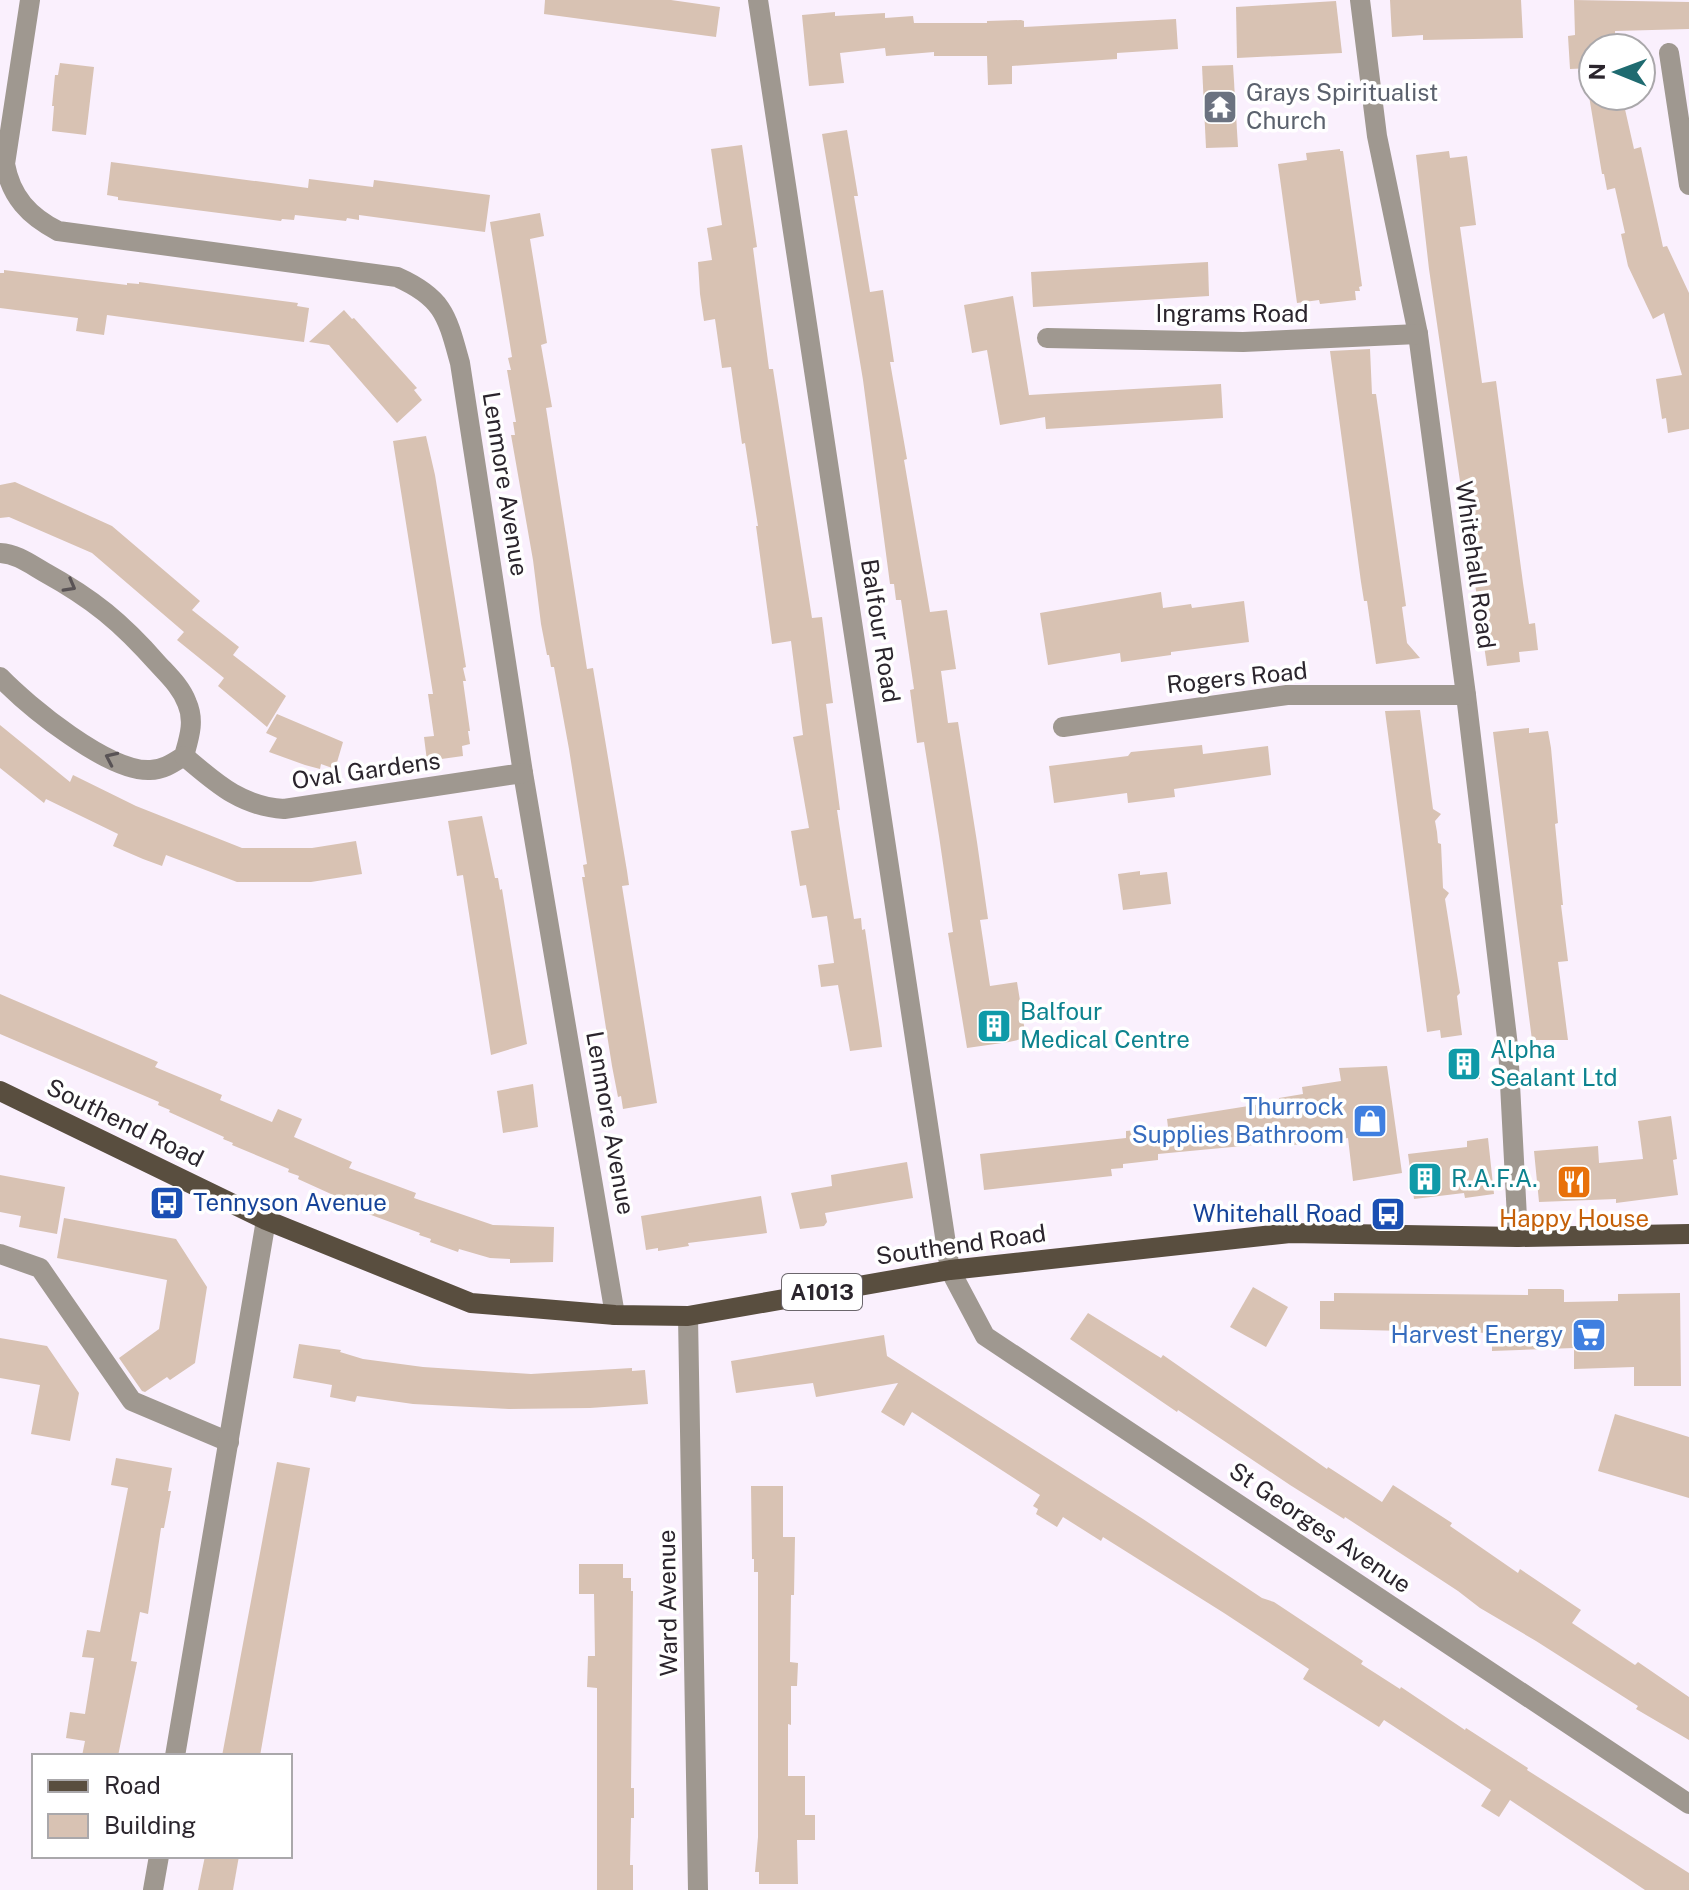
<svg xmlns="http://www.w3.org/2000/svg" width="1689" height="1890" font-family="'Public Sans',sans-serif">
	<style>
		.building { fill: #d8c2b3 }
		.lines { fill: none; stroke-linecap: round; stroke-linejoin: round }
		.street { stroke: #9f9890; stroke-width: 20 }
		.primary { stroke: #594e3f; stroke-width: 20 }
		.oneway { stroke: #595355 }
		.labels { text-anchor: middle; stroke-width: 7; stroke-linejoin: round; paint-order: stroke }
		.shield { fill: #fff; stroke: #6b666c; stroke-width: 2 }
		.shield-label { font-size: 22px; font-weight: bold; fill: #2b252d }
		.worship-label { font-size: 24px; fill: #5b616d; stroke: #fff; text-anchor: start }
		.street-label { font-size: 24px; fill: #2b252d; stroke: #fff }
		.culture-label { font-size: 24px; fill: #0d838f; stroke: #fff; text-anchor: start }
		.shop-label { font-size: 24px; fill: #366cbe; stroke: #fff; text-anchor: end }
		.transit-label { font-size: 24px; fill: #164399; stroke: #fff; text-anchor: start }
		.food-label { font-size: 24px; fill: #c56008; stroke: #fff }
	</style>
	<rect width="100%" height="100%" fill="#faf0fd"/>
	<g class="building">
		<polygon points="545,0 671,0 720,7 716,37 544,14"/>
		<polygon points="1390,0 1521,0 1523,38 1423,40 1423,35 1392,37"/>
		<polygon points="1574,0 1689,2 1689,29 1615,31 1616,48 1593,48 1593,68 1570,69 1568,36 1575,35"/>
		<polygon points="1336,1 1342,53 1237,58 1236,7"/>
		<polygon points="835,12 835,16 885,13 885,18 913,16 914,23 987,23 987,21 1021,20 1024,21 1024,27 1176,19 1178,49 1117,53 1117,59 1012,66 1012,84 988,85 987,56 934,56 934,52 886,56 885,48 840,53 844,83 809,86 802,15"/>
		<polygon points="60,63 94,67 86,135 52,131 54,106 52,106 55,75 58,75"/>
		<polygon points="1233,65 1238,147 1206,148 1202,66"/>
		<polygon points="1589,96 1622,96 1634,149 1641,147 1663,247 1667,246 1689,293 1689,429 1668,433 1666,418 1662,419 1656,379 1682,375 1664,313 1653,319 1628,266 1621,234 1625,233 1615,188 1607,190 1604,174 1602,174"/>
		<polygon points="847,130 858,196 854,196 870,292 883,290 894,362 890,362 907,459 904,460 930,612 947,610 956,669 941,671 948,723 958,722 977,842 988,919 980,920 990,986 1017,982 1026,1038 1009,1042 967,1048 948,933 953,932 939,836 924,742 917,743 910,690 914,689 901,600 896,600 894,584 890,584 863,380 822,134"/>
		<polygon points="742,145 757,247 753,248 769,369 773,369 812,618 822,617 833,703 826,704 840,810 837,810 848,882 854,919 861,918 862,930 865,929 880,1031 882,1047 850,1051 838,985 821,987 818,965 834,963 827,916 812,918 806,885 800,886 791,831 809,828 793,737 803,735 791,641 772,644 756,526 758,526 745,443 742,444 731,367 722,368 715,319 704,321 700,294 698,262 712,260 707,228 722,225 711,149"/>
		<polygon points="1340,149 1340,151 1343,151 1362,286 1359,287 1360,291 1355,291 1356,300 1320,304 1319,300 1297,303 1278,164 1307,160 1306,153"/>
		<polygon points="1449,151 1450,158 1467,156 1476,225 1460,227 1482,383 1496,381 1523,583 1529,624 1535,623 1538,650 1519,652 1520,662 1487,666 1429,269 1416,155"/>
		<polygon points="111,162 308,188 309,179 373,187 374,180 490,195 485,232 359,215 359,220 347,218 346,221 295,215 294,220 282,219 281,221 118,200 118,197 107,195"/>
		<polygon points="540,213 544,236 530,239 547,343 541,345 552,407 546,408 587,669 593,668 627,871 629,885 622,886 657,1103 623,1109 621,1096 618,1097 612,1066 582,877 585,877 583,865 587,864 569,749 554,667 551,667 549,655 547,655 541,624 533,560 511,435 515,435 513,422 516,422 507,370 511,370 508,358 512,357 490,222"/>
		<polygon points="1208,262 1209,296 1033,307 1031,272"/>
		<polygon points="4,270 127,285 127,283 139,284 139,282 298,303 297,306 309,308 304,342 107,315 104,335 76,331 78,318 0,308 0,273 4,273"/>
		<polygon points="1013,296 1029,395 1221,384 1223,418 1046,429 1045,417 1000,425 987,350 972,353 964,305"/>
		<polygon points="344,310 352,319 354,318 417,388 414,390 422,400 397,423 329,345 309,342"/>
		<polygon points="1370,349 1372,394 1376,394 1406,606 1402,607 1407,643 1420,658 1376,664 1367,601 1364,601 1361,582 1330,351"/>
		<polygon points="426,436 435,475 466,667 463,668 466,681 463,681 470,731 468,731 470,744 462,746 463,756 427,761 424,737 434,736 428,694 433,694 393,441"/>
		<polygon points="15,482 112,526 200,601 192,610 239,647 233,655 286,696 267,727 218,686 224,678 177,640 184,632 92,553 9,517 0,518 0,485"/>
		<polygon points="1161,592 1163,608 1191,604 1192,608 1244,601 1249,642 1171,652 1171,655 1121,662 1120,653 1048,665 1040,613"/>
		<polygon points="1420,710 1433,809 1441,814 1435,821 1437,832 1438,843 1441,844 1443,888 1449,893 1445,899 1460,993 1457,996 1462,1035 1441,1038 1440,1030 1427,1032 1385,711"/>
		<polygon points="277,714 343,742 335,769 321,764 320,769 305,765 269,752 277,738 266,733"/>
		<polygon points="0,725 70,782 73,775 136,806 242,848 312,848 356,841 362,874 311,882 237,882 166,855 162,866 143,859 113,846 118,834 46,799 44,803 0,768"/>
		<polygon points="1529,728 1529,733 1548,731 1551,748 1558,823 1555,824 1563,905 1561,905 1568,961 1558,962 1568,1040 1532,1040 1516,915 1493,732"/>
		<polygon points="1202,745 1203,754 1268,746 1271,775 1174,789 1175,797 1128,803 1127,793 1054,803 1049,766 1128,756 1131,752"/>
		<polygon points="482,816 495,878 498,878 500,890 502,889 527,1044 491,1055 463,875 457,876 448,821"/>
		<polygon points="1140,871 1140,875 1167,872 1171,904 1123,910 1118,874"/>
		<polygon points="0,994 158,1062 155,1067 222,1095 220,1100 272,1122 278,1109 302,1119 294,1137 352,1162 349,1168 416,1193 414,1198 493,1225 554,1227 553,1262 510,1263 510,1259 490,1258 459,1249 458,1252 430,1242 431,1239 419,1235 420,1233 363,1212 364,1210 352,1206 353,1204 298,1179 299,1176 288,1172 289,1169 232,1145 233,1143 223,1139 224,1137 169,1112 170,1110 158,1105 159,1102 0,1034"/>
		<polygon points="1448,1050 1476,1050 1480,1079 1451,1080"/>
		<polygon points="1387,1066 1402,1173 1353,1181 1348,1138 1286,1146 1285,1142 1158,1154 1158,1160 1123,1164 1123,1168 1111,1169 1112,1176 984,1190 980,1154 1126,1138 1126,1131 1168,1127 1167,1119 1280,1101 1279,1098 1303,1094 1302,1087 1341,1081 1339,1068"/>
		<polygon points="533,1084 538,1127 503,1133 497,1091"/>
		<polygon points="1671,1116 1677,1159 1673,1160 1678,1195 1616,1203 1616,1199 1539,1202 1534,1151 1598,1146 1599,1163 1643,1159 1638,1121"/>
		<polygon points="1488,1138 1494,1194 1465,1198 1464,1193 1414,1199 1408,1154 1467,1147 1467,1141"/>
		<polygon points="907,1162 913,1198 825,1213 827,1222 824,1226 800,1229 791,1193 832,1186 831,1175"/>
		<polygon points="0,1175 65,1187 57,1234 19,1227 21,1216 0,1212"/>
		<polygon points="761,1196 767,1233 688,1243 689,1246 658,1251 658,1248 646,1250 641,1216"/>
		<polygon points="64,1218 176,1239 207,1287 195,1363 170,1380 167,1377 145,1392 142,1391 119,1358 159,1329 167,1280 57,1258"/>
		<polygon points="1253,1287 1288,1307 1266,1347 1230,1327"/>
		<polygon points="1528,1289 1561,1289 1564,1290 1564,1302 1618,1301 1618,1294 1680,1293 1681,1386 1634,1386 1634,1367 1574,1369 1574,1348 1492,1351 1492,1333 1320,1329 1320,1301 1334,1301 1334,1293 1528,1295"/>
		<polygon points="1088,1313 1161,1358 1163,1355 1327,1469 1328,1467 1382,1502 1393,1485 1452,1523 1450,1526 1518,1573 1520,1569 1581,1610 1572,1623 1635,1665 1638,1662 1689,1697 1689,1740 1636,1709 1638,1706 1536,1641 1480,1608 1458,1591 1345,1517 1344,1519 1290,1485 1178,1410 1177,1412 1070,1339"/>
		<polygon points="884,1335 887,1356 1143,1519 1262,1598 1274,1602 1363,1661 1361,1664 1400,1689 1401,1687 1465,1730 1466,1728 1528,1768 1527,1770 1689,1873 1689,1890 1645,1890 1510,1800 1499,1817 1481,1806 1491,1790 1384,1720 1379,1727 1303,1679 1309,1669 1224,1613 1103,1537 1101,1541 1063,1517 1057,1527 1036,1514 1038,1509 1033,1506 1040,1495 912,1412 904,1426 881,1412 898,1383 816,1397 813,1383 736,1393 731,1361"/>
		<polygon points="0,1338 47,1346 79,1393 70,1441 31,1434 40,1385 0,1378"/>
		<polygon points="299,1344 341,1350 340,1352 363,1359 423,1367 531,1374 632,1368 632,1371 645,1370 648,1404 590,1408 509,1409 413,1404 357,1396 355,1402 330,1397 332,1385 293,1378"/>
		<polygon points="1615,1414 1689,1437 1689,1498 1598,1471"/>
		<polygon points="116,1458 172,1468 168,1491 171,1491 164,1528 161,1528 148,1614 140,1612 131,1661 137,1662 118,1756 82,1756 85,1741 66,1738 70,1712 85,1714 94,1658 82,1657 87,1630 100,1632 128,1488 111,1485"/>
		<polygon points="277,1462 310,1468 260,1756 222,1756"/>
		<polygon points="751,1486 783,1486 783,1537 795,1537 794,1595 791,1595 790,1662 798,1663 797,1686 791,1686 791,1725 788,1724 788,1776 805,1776 805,1815 815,1815 815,1840 797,1840 798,1884 759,1884 759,1872 755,1872 758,1837 758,1572 754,1572 754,1559 752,1559"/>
		<polygon points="579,1564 623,1564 623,1578 631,1578 631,1591 633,1591 631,1788 634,1788 634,1818 631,1818 630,1865 633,1865 633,1890 597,1890 597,1688 587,1687 588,1656 595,1656 594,1594 579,1594"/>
		<polygon points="205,1856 239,1856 233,1890 198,1890"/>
	</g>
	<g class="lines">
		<g class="street">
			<path d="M30 0 5 164C11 197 29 216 58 231L397 277C444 298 447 316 460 363L523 773 615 1315"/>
			<polyline points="758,0 950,1270 985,1336 1689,1804"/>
			<polyline points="1360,0 1377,136 1418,334 1466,695 1508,1046 1518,1237"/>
			<polyline points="1669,53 1689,185"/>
			<polyline points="1047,338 1243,342 1418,334"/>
			<path d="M0 553C17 554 30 564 44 572 93 599 121 622 158 664 169 676 181 687 187 703 195 721 189 738 184 756 173 763 163 770 150 770 108 772 28 706 0 677"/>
			<polyline points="1063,727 1287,695 1466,695"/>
			<path d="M184 756C216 783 240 806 284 809L523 773"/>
			<polyline points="0,1254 40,1268 132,1401 229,1442"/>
			<polyline points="688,1316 698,1890"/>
			<polyline points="175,1756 266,1220"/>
			<polyline points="153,1890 159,1856"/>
		</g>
		<polyline class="primary" points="0,1091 266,1220 471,1303 615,1315 688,1316 950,1270 1290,1233 1518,1237 1689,1234"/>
	</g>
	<defs><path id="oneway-chevron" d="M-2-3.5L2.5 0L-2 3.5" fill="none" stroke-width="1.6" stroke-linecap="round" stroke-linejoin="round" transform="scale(2)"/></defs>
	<g class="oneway">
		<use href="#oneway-chevron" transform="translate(70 586) rotate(29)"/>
		<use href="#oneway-chevron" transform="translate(111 758) rotate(-155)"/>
	</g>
	<defs>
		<g id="temple-square" transform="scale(1.8)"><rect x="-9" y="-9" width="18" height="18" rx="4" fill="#6b7280" stroke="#fff"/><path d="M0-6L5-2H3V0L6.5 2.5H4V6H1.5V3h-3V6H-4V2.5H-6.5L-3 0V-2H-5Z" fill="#fff"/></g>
		<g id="building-square" transform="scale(1.8)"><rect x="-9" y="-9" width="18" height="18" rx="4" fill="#0f9aa8" stroke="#fff"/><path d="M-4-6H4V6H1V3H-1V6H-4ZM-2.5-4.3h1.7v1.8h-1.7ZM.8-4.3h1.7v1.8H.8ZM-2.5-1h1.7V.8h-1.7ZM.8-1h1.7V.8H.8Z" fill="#fff"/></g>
		<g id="shop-square" transform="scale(1.8)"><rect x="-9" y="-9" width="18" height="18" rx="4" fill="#3f7fe0" stroke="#fff"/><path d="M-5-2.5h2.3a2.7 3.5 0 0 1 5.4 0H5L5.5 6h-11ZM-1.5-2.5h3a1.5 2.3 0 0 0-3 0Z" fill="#fff"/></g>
		<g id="restaurant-square" transform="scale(1.8)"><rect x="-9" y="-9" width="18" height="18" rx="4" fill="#e8710a" stroke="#fff"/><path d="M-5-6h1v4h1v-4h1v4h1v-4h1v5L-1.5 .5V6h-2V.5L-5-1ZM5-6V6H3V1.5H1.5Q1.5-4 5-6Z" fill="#fff"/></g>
		<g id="bus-square" transform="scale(1.8)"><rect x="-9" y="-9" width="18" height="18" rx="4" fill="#1a4fb4" stroke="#fff"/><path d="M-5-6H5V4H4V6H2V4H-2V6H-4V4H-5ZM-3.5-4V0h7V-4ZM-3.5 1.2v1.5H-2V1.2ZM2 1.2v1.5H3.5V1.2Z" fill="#fff"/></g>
		<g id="supermarket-square" transform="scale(1.8)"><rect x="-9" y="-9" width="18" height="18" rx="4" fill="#3f7fe0" stroke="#fff"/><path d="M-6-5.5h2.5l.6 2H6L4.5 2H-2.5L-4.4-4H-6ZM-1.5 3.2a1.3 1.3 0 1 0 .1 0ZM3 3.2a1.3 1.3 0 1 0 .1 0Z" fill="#fff"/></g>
	</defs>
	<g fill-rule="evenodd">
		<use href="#temple-square" x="1220" y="107"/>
		<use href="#building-square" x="994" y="1026"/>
		<use href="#building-square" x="1464" y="1064"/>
		<use href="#shop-square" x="1370" y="1121"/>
		<use href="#building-square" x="1425" y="1179"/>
		<use href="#restaurant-square" x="1574" y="1182"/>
		<use href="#bus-square" x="167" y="1203"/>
		<use href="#bus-square" x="1388" y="1214"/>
		<use href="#supermarket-square" x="1589" y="1335"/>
	</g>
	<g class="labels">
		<rect class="shield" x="782" y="1274" width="80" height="36" rx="6"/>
		<g class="shield-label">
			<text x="822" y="1300">A1013</text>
		</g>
		<g class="worship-label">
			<text x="1246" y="101">Grays Spiritualist<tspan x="1246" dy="28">Church</tspan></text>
		</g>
		<g class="street-label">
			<text x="1232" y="322">Ingrams Road</text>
			<text transform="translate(505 484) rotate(81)" y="8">Lenmore Avenue</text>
			<text transform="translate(1475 565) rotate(82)" y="8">Whitehall Road</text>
			<text transform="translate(880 631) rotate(81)" y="8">Balfour Road</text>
			<text transform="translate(1237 678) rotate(-6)" y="8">Rogers Road</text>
			<text transform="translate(366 771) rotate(-8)" y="8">Oval Gardens</text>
			<text transform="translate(125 1123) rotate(26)" y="8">Southend Road</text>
			<text transform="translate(610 1123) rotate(80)" y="8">Lenmore Avenue</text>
			<text transform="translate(961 1245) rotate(-8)" y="8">Southend Road</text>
			<text transform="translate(1320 1528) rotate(34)" y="8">St Georges Avenue</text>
			<text transform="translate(668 1603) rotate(-91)" y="8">Ward Avenue</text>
		</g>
		<g class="culture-label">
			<text x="1020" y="1020">Balfour<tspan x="1020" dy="28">Medical Centre</tspan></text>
			<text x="1490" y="1058">Alpha<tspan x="1490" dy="28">Sealant Ltd</tspan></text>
			<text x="1451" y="1187">R.A.F.A.</text>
		</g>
		<g class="shop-label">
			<text x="1344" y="1115">Thurrock<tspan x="1344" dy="28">Supplies Bathroom</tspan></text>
			<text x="1563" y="1343">Harvest Energy</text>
		</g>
		<g class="transit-label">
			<text x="193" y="1211">Tennyson Avenue</text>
			<text x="1362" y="1222" text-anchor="end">Whitehall Road</text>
		</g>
		<g class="food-label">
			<text x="1574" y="1227">Happy House</text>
		</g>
	</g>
	<rect x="32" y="1754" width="260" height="104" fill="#ffffff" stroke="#aaa8ab" stroke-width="2"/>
	<rect x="48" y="1780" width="40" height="12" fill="#594e3f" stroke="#aaa8ab" stroke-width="2"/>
	<text x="104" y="1794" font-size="24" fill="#2b252d">Road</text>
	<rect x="48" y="1814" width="40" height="24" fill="#d8c2b3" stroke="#aaa8ab" stroke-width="2"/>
	<text x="104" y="1834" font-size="24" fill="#2b252d">Building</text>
	<g transform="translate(1617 72) rotate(271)"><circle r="38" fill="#ffffff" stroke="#aaa8ab" stroke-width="2"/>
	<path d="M0-6L14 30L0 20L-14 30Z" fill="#1f6b70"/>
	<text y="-12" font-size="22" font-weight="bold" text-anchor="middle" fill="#2b252d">N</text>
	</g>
</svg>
